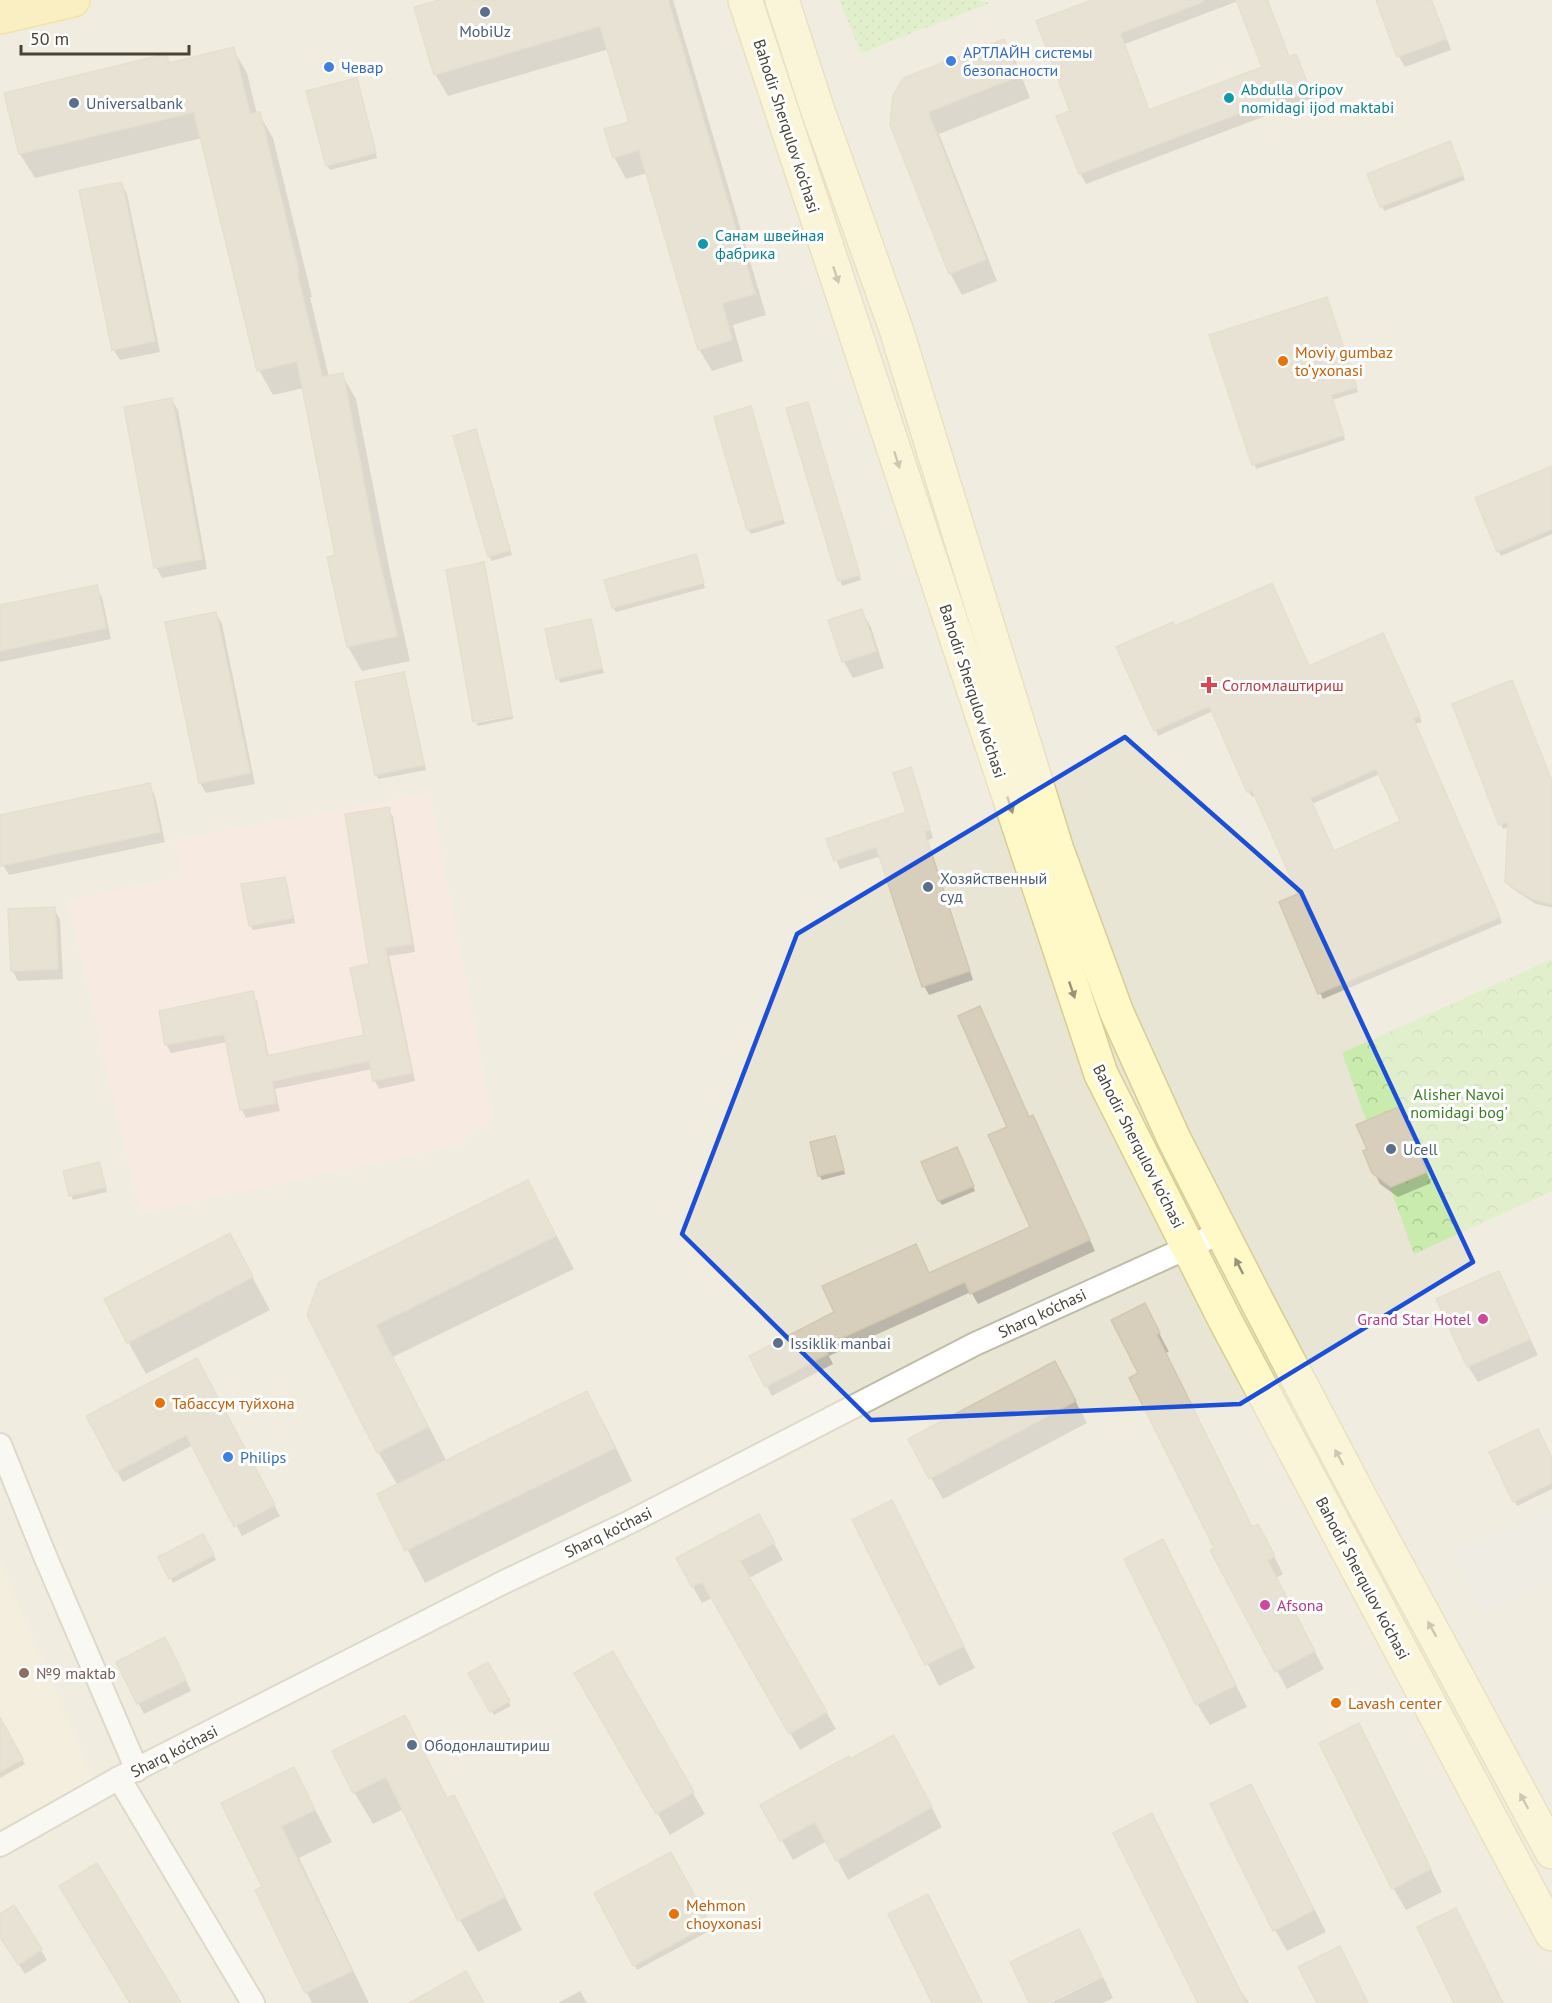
<svg xmlns="http://www.w3.org/2000/svg" width="1552" height="2003" font-family="'PT Sans',sans-serif">
	<style>
		.residential { fill: #e9e5d5 }
		.education { fill: #efe9d0 }
		.medical { fill: #f6e1da }
		.grass { fill: url(#grass-dots) }
		.park { fill: url(#park-crowns) }
		.parking { fill: #e6e4df }
		.shadow { fill: #0003; fill-rule: evenodd }
		.building { fill: #d7cfbc; stroke: #d2c8ae; stroke-width: 1.5; fill-rule: evenodd }
		.lines { fill: none; stroke-linecap: round; stroke-linejoin: round }
		.street-casing { stroke: #c1bba9; stroke-width: 26 }
		.secondary-casing { stroke: #d8cd94; stroke-width: 36 }
		.primary-casing { stroke: #ecd05e; stroke-width: 36 }
		.street { stroke: #fff; stroke-width: 22 }
		.secondary { stroke: #fff8c7; stroke-width: 33 }
		.primary { stroke: #ffec96; stroke-width: 33 }
		.oneway { fill: #9a9477 }
		.marked { fill: none; stroke: #1d4ed8; stroke-width: 4.5; stroke-linejoin: round }
		.service-dot { fill: #5c6f8a; stroke: #fff; stroke-width: 2 }
		.shop-dot { fill: #3f7fe0; stroke: #fff; stroke-width: 2 }
		.culture-dot { fill: #0f9aa8; stroke: #fff; stroke-width: 2 }
		.food-dot { fill: #e8710a; stroke: #fff; stroke-width: 2 }
		.health-dot { fill: #e0444e; stroke: #fff; stroke-width: 2 }
		.hotel-dot { fill: #d1479c; stroke: #fff; stroke-width: 2 }
		.education-dot { fill: #8d6e63; stroke: #fff; stroke-width: 2 }
		.labels { text-anchor: middle; stroke-width: 6; stroke-linejoin: round; paint-order: stroke }
		.service-label { font-size: 16px; fill: #4e5e75; stroke: #fff; text-anchor: start }
		.shop-label { font-size: 16px; fill: #366cbe; stroke: #fff; text-anchor: start }
		.culture-label { font-size: 16px; fill: #0d838f; stroke: #fff; text-anchor: start }
		.street-label { font-size: 16px; fill: #484335; stroke: #fff }
		.food-label { font-size: 16px; fill: #c56008; stroke: #fff; text-anchor: start }
		.health-label { font-size: 16px; fill: #be3a42; stroke: #fff; text-anchor: start }
		.park-label { font-size: 16px; fill: #3d7e24; stroke: #fff }
		.hotel-label { font-size: 16px; fill: #b23c85; stroke: #fff; text-anchor: end }
		.education-label { font-size: 16px; fill: #785e54; stroke: #fff; text-anchor: start }
	</style>
	<defs>
		<pattern id="grass-dots" width="8" height="8" patternUnits="userSpaceOnUse" patternTransform="scale(1.5)"><rect width="8" height="8" fill="#c9ebad"/><path d="M2 2h.1M6 6h.1" fill="none" stroke="#aecb95" stroke-width="1.8" stroke-linecap="round"/></pattern>
		<pattern id="park-crowns" width="20" height="18" patternUnits="userSpaceOnUse" patternTransform="scale(1.5)"><rect width="20" height="18" fill="#c9ebad"/><path d="M2 6a3 3 0 1 1 6 0M12 15a3 3 0 1 1 6 0" fill="none" stroke="#aecb95"/></pattern>
	</defs>
	<rect width="100%" height="100%" fill="#f5f2e7"/>
	<rect class="residential" x="0" y="0" width="1552" height="2003"/>
	<polygon class="education" points="0,1560 97,1786 0,1836"/>
	<polygon class="medical" points="430,793 492,1117 460,1145 140,1213 68,901 182,876 174,840"/>
	<polygon class="grass" points="839,0 975,0 990,3 861,53"/>
	<polygon class="park" points="1552,959 1552,1191 1414,1254 1342,1053"/>
	<polygon class="parking" points="1552,1508 1552,1580 1481,1613 1451,1552"/>
	<g class="shadow">
		<polygon points="444,0 673,0 766,315 733,325 743,361 712,371 699,349 647,173 626,179 614,157 630,123 609,49 448,96 435,74"/>
		<path d="M1096 0H1268L1290 58 1296 56 1313 98 1086 184 1080 173 1071 112ZM1238 1 1264 68 1150 111 1125 44Z"/>
		<polygon points="1377,0 1432,0 1451,50 1405,67 1399,57"/>
		<polygon points="1003,41 1016,62 1030,98 939,134 997,281 962,295 950,273 892,125"/>
		<polygon points="233,49 247,73 257,114 259,114 273,138 312,297 310,297 329,377 342,375 356,399 390,572 410,661 362,671 348,647 328,558 337,556 304,388 273,395 259,370 202,138 35,178 20,154 6,94 166,56 171,64"/>
		<polygon points="356,80 377,158 330,170 327,165"/>
		<polygon points="1452,148 1465,180 1384,211 1369,174"/>
		<polygon points="121,183 127,194 160,352 120,360 113,349"/>
		<polygon points="1327,299 1358,392 1332,400 1345,440 1256,469 1211,336"/>
		<polygon points="172,400 178,410 207,569 162,578 156,567"/>
		<polygon points="807,404 861,580 842,586 788,409"/>
		<polygon points="750,408 785,524 751,534 748,529"/>
		<polygon points="478,436 512,555 492,561 489,556"/>
		<polygon points="1552,468 1552,534 1501,556 1498,551"/>
		<polygon points="696,556 705,588 616,612 613,607"/>
		<polygon points="483,564 486,569 512,713 475,720"/>
		<polygon points="96,587 102,597 111,639 0,662 0,607"/>
		<polygon points="861,611 871,627 884,668 853,678 844,662 830,621"/>
		<polygon points="216,613 222,624 255,784 206,793 200,783"/>
		<polygon points="590,620 604,673 560,683 558,678"/>
		<path d="M1174 628 1309 667 1386 640 1422 722 1415 724 1502 923 1323 999 1320 993 1300 895 1256 795 1252 797 1248 791 1213 711 1158 736 1118 648ZM1380 774 1402 822 1334 853 1312 804Z"/>
		<polygon points="404,673 406,678 426,770 379,779 376,775 357,683"/>
		<polygon points="513,716 513,719 478,726 476,723"/>
		<polygon points="910,769 915,777 933,838 928,840 973,980 929,995 924,986 881,856 840,869 828,840 907,813"/>
		<polygon points="1552,782 1552,907 1550,907 1536,904 1510,887 1507,881 1509,827 1503,829 1501,824"/>
		<polygon points="149,785 155,796 165,842 9,875 3,865 0,853 0,817"/>
		<polygon points="388,809 393,817 415,952 389,956 415,1081 379,1089 375,1081 372,1069 275,1089 280,1111 246,1118 242,1110 227,1042 171,1053 166,1044 252,993 257,1001 269,1057 366,1036 371,965"/>
		<polygon points="285,878 287,883 295,923 253,930 250,925"/>
		<polygon points="54,909 60,919 63,979 18,981 12,970"/>
		<polygon points="1029,1118 1038,1127 1095,1251 978,1304 971,1292 829,1356 833,1364 772,1396 751,1356 1032,1228"/>
		<polygon points="1404,1119 1431,1183 1398,1197 1380,1184 1374,1172 1369,1150"/>
		<polygon points="835,1138 845,1174 822,1180 819,1175"/>
		<polygon points="959,1153 975,1191 942,1205 939,1201"/>
		<polygon points="98,1164 107,1192 73,1200 71,1195"/>
		<polygon points="528,1181 574,1269 393,1357 447,1462 586,1393 605,1425 632,1481 425,1583 379,1495 398,1486 378,1452 309,1315"/>
		<polygon points="230,1235 270,1310 146,1374 128,1342"/>
		<polygon points="1499,1273 1538,1355 1478,1382 1468,1366"/>
		<polygon points="1154,1323 1169,1352 1165,1353 1253,1529 1268,1544 1283,1574 1276,1578 1324,1669 1287,1689 1212,1550 1215,1549 1140,1374"/>
		<polygon points="203,1370 280,1516 242,1536 193,1445 123,1482 88,1417"/>
		<polygon points="1067,1385 1087,1423 943,1499 931,1478"/>
		<polygon points="1552,1461 1552,1489 1517,1506 1514,1501"/>
		<polygon points="891,1502 975,1668 939,1686 854,1520"/>
		<polygon points="768,1532 783,1560 749,1578 836,1729 800,1750 712,1598 702,1603 693,1587"/>
		<polygon points="203,1536 216,1560 173,1583 160,1558"/>
		<polygon points="1163,1541 1247,1707 1210,1725 1197,1704"/>
		<polygon points="171,1650 191,1691 144,1714 118,1663"/>
		<polygon points="612,1653 705,1814 670,1835 577,1673"/>
		<polygon points="488,1664 511,1706 494,1715 470,1674"/>
		<polygon points="404,1717 448,1799 453,1797 471,1829 522,1930 478,1952 460,1920 404,1809 373,1824 354,1792"/>
		<polygon points="0,1720 25,1764 0,1778"/>
		<polygon points="1371,1747 1442,1892 1406,1910 1393,1888"/>
		<polygon points="905,1757 942,1827 848,1880 827,1841 793,1860 762,1805 850,1761"/>
		<polygon points="294,1769 332,1842 299,1858 369,2003 312,2003 257,1891 264,1887"/>
		<polygon points="1263,1807 1326,1932 1287,1951 1275,1930"/>
		<polygon points="1152,1815 1240,1990 1249,2003 1202,2003"/>
		<polygon points="670,1854 711,1930 637,1970 596,1894"/>
		<polygon points="0,1916 41,1950 47,1960 25,1974 0,1936"/>
		<polygon points="1103,1977 1113,1998 1103,2003 1050,2003"/>
		<polygon points="580,1991 587,2003 558,2003"/>
	</g>
	<g class="building">
		<polygon points="439,0 668,0 755,294 722,303 732,340 698,350 639,150 613,158 604,129 629,122 600,26 434,75 414,7"/>
		<polygon points="1092,0 1203,0 1203,2 1120,33 1149,110 1262,67 1236,0 1267,0 1289,57 1296,54 1309,87 1079,174 1056,116 1070,111 1036,21"/>
		<polygon points="1376,0 1431,0 1446,39 1397,57"/>
		<polygon points="1004,39 1019,76 928,112 986,259 949,274 890,125 893,96 903,78"/>
		<polygon points="234,47 250,114 260,112 299,272 297,273 322,377 343,373 376,546 397,636 347,647 327,557 335,555 297,361 257,371 194,112 19,154 4,93 166,54 169,63"/>
		<polygon points="357,78 376,153 326,166 306,91"/>
		<polygon points="1450,141 1463,175 1380,207 1367,174"/>
		<polygon points="122,182 155,341 112,350 79,190"/>
		<polygon points="1327,297 1357,387 1331,395 1344,435 1252,465 1209,335"/>
		<polygon points="172,398 202,559 154,568 124,407"/>
		<polygon points="808,402 860,575 838,581 786,408"/>
		<polygon points="751,406 783,519 747,530 714,417"/>
		<polygon points="476,429 510,550 488,557 453,436"/>
		<polygon points="1552,466 1552,529 1497,552 1475,498"/>
		<polygon points="696,554 704,583 612,608 604,580"/>
		<polygon points="484,562 512,715 473,722 446,570"/>
		<path d="M1272 583 1309 666 1383 633 1420 715 1413 718 1500 917 1318 994 1279 902 1298 894 1252 790 1247 792 1209 706 1154 731 1116 647 1173 622 1175 626ZM1376 769 1400 821 1334 851 1310 798Z"/>
		<polygon points="97,585 106,628 0,651 0,605"/>
		<polygon points="862,609 876,651 842,662 828,620"/>
		<polygon points="216,612 250,773 199,783 165,622"/>
		<polygon points="591,619 602,668 556,679 545,629"/>
		<polygon points="404,672 424,765 375,775 355,682"/>
		<polygon points="1512,680 1552,781 1552,904 1532,899 1505,882 1508,822 1499,825 1452,704"/>
		<polygon points="911,767 930,830 924,831 970,971 922,987 876,847 834,861 826,839 906,812 893,773"/>
		<polygon points="150,783 160,832 0,866 0,815"/>
		<polygon points="389,807 412,944 385,948 412,1073 373,1081 369,1061 272,1081 276,1103 240,1110 224,1034 165,1045 159,1011 253,991 267,1056 364,1035 350,968 369,964 345,814"/>
		<polygon points="285,877 293,918 249,926 241,884"/>
		<polygon points="55,907 58,969 11,971 8,909"/>
		<polygon points="980,1006 1029,1117 1033,1115 1090,1240 970,1294 965,1282 824,1346 828,1354 765,1387 749,1356 834,1312 822,1286 916,1244 929,1273 1030,1227 988,1135 1007,1127 958,1016"/>
		<polygon points="1399,1107 1427,1172 1391,1187 1372,1173 1363,1151 1367,1149 1356,1125"/>
		<polygon points="835,1136 844,1170 818,1176 810,1142"/>
		<polygon points="957,1147 974,1186 938,1201 921,1162"/>
		<polygon points="99,1162 106,1187 69,1196 63,1171"/>
		<polygon points="528,1180 556,1236 376,1325 428,1427 377,1453 307,1315 319,1282"/>
		<polygon points="230,1233 253,1277 127,1343 104,1299"/>
		<polygon points="1499,1271 1530,1339 1467,1367 1436,1299"/>
		<polygon points="1145,1303 1160,1333 1157,1335 1252,1527 1258,1524 1275,1556 1267,1560 1315,1651 1275,1672 1210,1550 1214,1548 1129,1378 1138,1373 1111,1320"/>
		<polygon points="197,1358 275,1505 234,1527 186,1435 116,1472 86,1416"/>
		<polygon points="1055,1361 1076,1401 929,1479 908,1439"/>
		<polygon points="587,1391 615,1448 405,1551 377,1494"/>
		<polygon points="1538,1429 1552,1458 1552,1483 1513,1502 1489,1452"/>
		<polygon points="892,1500 964,1646 925,1665 852,1520"/>
		<polygon points="759,1514 775,1543 740,1561 827,1712 789,1734 702,1582 692,1587 676,1558"/>
		<polygon points="203,1534 214,1555 169,1579 158,1557"/>
		<polygon points="1163,1539 1236,1685 1196,1705 1124,1559"/>
		<polygon points="165,1637 186,1680 137,1704 116,1662"/>
		<polygon points="613,1651 694,1792 656,1814 574,1673"/>
		<polygon points="488,1662 510,1701 490,1712 468,1673"/>
		<polygon points="405,1715 447,1798 454,1795 505,1897 458,1921 386,1777 353,1793 332,1751"/>
		<polygon points="0,1717 23,1759 0,1772"/>
		<polygon points="1359,1723 1431,1869 1392,1889 1319,1743"/>
		<polygon points="894,1735 932,1807 836,1861 815,1822 780,1841 760,1805 849,1756 850,1759"/>
		<polygon points="294,1767 315,1810 281,1826 352,1971 305,1993 255,1890 262,1887 221,1803"/>
		<polygon points="1251,1784 1314,1910 1273,1931 1210,1804"/>
		<polygon points="1152,1813 1246,2003 1198,2003 1113,1833"/>
		<polygon points="671,1852 710,1924 633,1966 594,1893"/>
		<polygon points="97,1863 181,2003 130,2003 59,1886"/>
		<polygon points="928,1894 982,2003 932,2003 888,1914"/>
		<polygon points="14,1905 42,1949 18,1965 0,1937 0,1914"/>
		<polygon points="1456,1908 1503,2003 1454,2003 1417,1927"/>
		<polygon points="1079,1929 1102,1976 1046,2003 1029,2003 1010,1962"/>
		<polygon points="1340,1946 1368,2003 1317,2003 1298,1967"/>
		<polygon points="466,1971 484,2003 409,2003"/>
	</g>
	<g class="lines">
		<g class="street-casing">
			<g id="street">
				<polyline points="0,1445 45,1556 137,1770"/>
				<polyline points="119,1778 253,2003"/>
				<polyline points="0,1845 119,1778 504,1582 628,1523 975,1344 1222,1232"/>
			</g>
		</g>
		<g class="secondary-casing">
			<g id="secondary">
				<polyline points="745,0 1101,1074 1225,1320 1552,1934"/>
				<polyline points="782,0 817,108 896,329 1057,850 1117,1013 1174,1139 1259,1305 1362,1501 1552,1852"/>
			</g>
		</g>
		<g class="primary-casing">
			<polyline id="primary" points="0,17 73,0"/>
		</g>
		<use href="#street" class="street"/>
		<use href="#secondary" class="secondary"/>
		<use href="#primary" class="primary"/>
	</g>
	<defs><path id="oneway-solid" d="M-6-.8H1V-3.2L6.5 0L1 3.2V.8H-6Z" transform="scale(1.5)"/></defs>
	<g class="oneway">
		<use href="#oneway-solid" transform="translate(836 275) rotate(72)"/>
		<use href="#oneway-solid" transform="translate(897 460) rotate(72)"/>
		<use href="#oneway-solid" transform="translate(1010 805) rotate(72)"/>
		<use href="#oneway-solid" transform="translate(1072 990) rotate(71)"/>
		<use href="#oneway-solid" transform="translate(1239 1266) rotate(-117)"/>
		<use href="#oneway-solid" transform="translate(1339 1457) rotate(-118)"/>
		<use href="#oneway-solid" transform="translate(1432 1629) rotate(-119)"/>
		<use href="#oneway-solid" transform="translate(1524 1801) rotate(-118)"/>
	</g>
	<path d="M0 0H1552V2003H0ZM1125 737 1301 892 1473 1262 1240 1404 871 1420 682 1234 797 934Z" fill="#f5f2e7" fill-opacity=".55" fill-rule="evenodd"/>
	<path class="marked" d="M1125 737 1301 892 1473 1262 1240 1404 871 1420 682 1234 797 934Z"/>
	<g class="service-dot">
		<circle cx="485" cy="12" r="6"/>
		<circle cx="74" cy="103" r="6"/>
		<circle cx="928" cy="887" r="6"/>
		<circle cx="1391" cy="1149" r="6"/>
		<circle cx="778" cy="1343" r="6"/>
		<circle cx="412" cy="1745" r="6"/>
	</g>
	<g class="shop-dot">
		<circle cx="951" cy="61" r="6"/>
		<circle cx="329" cy="67" r="6"/>
		<circle cx="228" cy="1457" r="6"/>
	</g>
	<g class="culture-dot">
		<circle cx="1229" cy="98" r="6"/>
		<circle cx="703" cy="244" r="6"/>
	</g>
	<g class="food-dot">
		<circle cx="1283" cy="361" r="6"/>
		<circle cx="160" cy="1403" r="6"/>
		<circle cx="1336" cy="1703" r="6"/>
		<circle cx="674" cy="1914" r="6"/>
	</g>
	<path class="health-dot" d="M1206 676h6v6h6v6h-6v6h-6v-6h-6v-6h6z"/>
	<g class="hotel-dot">
		<circle cx="1483" cy="1319" r="6"/>
		<circle cx="1265" cy="1605" r="6"/>
	</g>
	<circle class="education-dot" cx="24" cy="1673" r="6"/>
	<g class="labels">
		<g class="service-label">
			<text x="485" y="37" text-anchor="middle">MobiUz</text>
			<text x="86" y="109">Universalbank</text>
			<text x="940" y="884">Хозяйственный<tspan x="940" dy="18">суд</tspan></text>
			<text x="1403" y="1155">Ucell</text>
			<text x="790" y="1349">Issiklik manbai</text>
			<text x="424" y="1751">Ободонлаштириш</text>
		</g>
		<g class="shop-label">
			<text x="963" y="58">АРТЛАЙН системы<tspan x="963" dy="18">безопасности</tspan></text>
			<text x="341" y="73">Чевар</text>
			<text x="240" y="1463">Philips</text>
		</g>
		<g class="culture-label">
			<text x="1241" y="95">Abdulla Oripov<tspan x="1241" dy="18">nomidagi ijod maktabi</tspan></text>
			<text x="715" y="241">Санам швейная<tspan x="715" dy="18">фабрика</tspan></text>
		</g>
		<g class="street-label">
			<text transform="translate(787 126) rotate(72)" y="6">Bahodir Sherqulov ko‘chasi</text>
			<text transform="translate(973 691) rotate(72)" y="6">Bahodir Sherqulov ko‘chasi</text>
			<text transform="translate(1139 1146) rotate(63)" y="6">Bahodir Sherqulov ko‘chasi</text>
			<text transform="translate(1042 1313) rotate(-25)" y="6">Sharq ko‘chasi</text>
			<text transform="translate(608 1532) rotate(-26)" y="6">Sharq ko‘chasi</text>
			<text transform="translate(1363 1578) rotate(62)" y="6">Bahodir Sherqulov ko‘chasi</text>
			<text transform="translate(174 1751) rotate(-27)" y="6">Sharq ko‘chasi</text>
		</g>
		<g class="food-label">
			<text x="1295" y="358">Moviy gumbaz<tspan x="1295" dy="18">to‘yxonasi</tspan></text>
			<text x="172" y="1409">Табассум туйхона</text>
			<text x="1348" y="1709">Lavash center</text>
			<text x="686" y="1911">Mehmon<tspan x="686" dy="18">choyxonasi</tspan></text>
		</g>
		<g class="health-label">
			<text x="1222" y="691">Согломлаштириш</text>
		</g>
		<g class="park-label">
			<text x="1459" y="1100">Alisher Navoi<tspan x="1459" dy="18">nomidagi bog'</tspan></text>
		</g>
		<g class="hotel-label">
			<text x="1471" y="1325">Grand Star Hotel</text>
			<text x="1277" y="1611" text-anchor="start">Afsona</text>
		</g>
		<g class="education-label">
			<text x="36" y="1679">№9 maktab</text>
		</g>
	</g>
	<path d="M21 45v9h168v-9" fill="none" stroke="#484335" stroke-width="3"/>
	<text x="30" y="45" font-size="18" fill="#484335" stroke="#ffffff" stroke-width="4.5" paint-order="stroke">50 m</text>
</svg>
